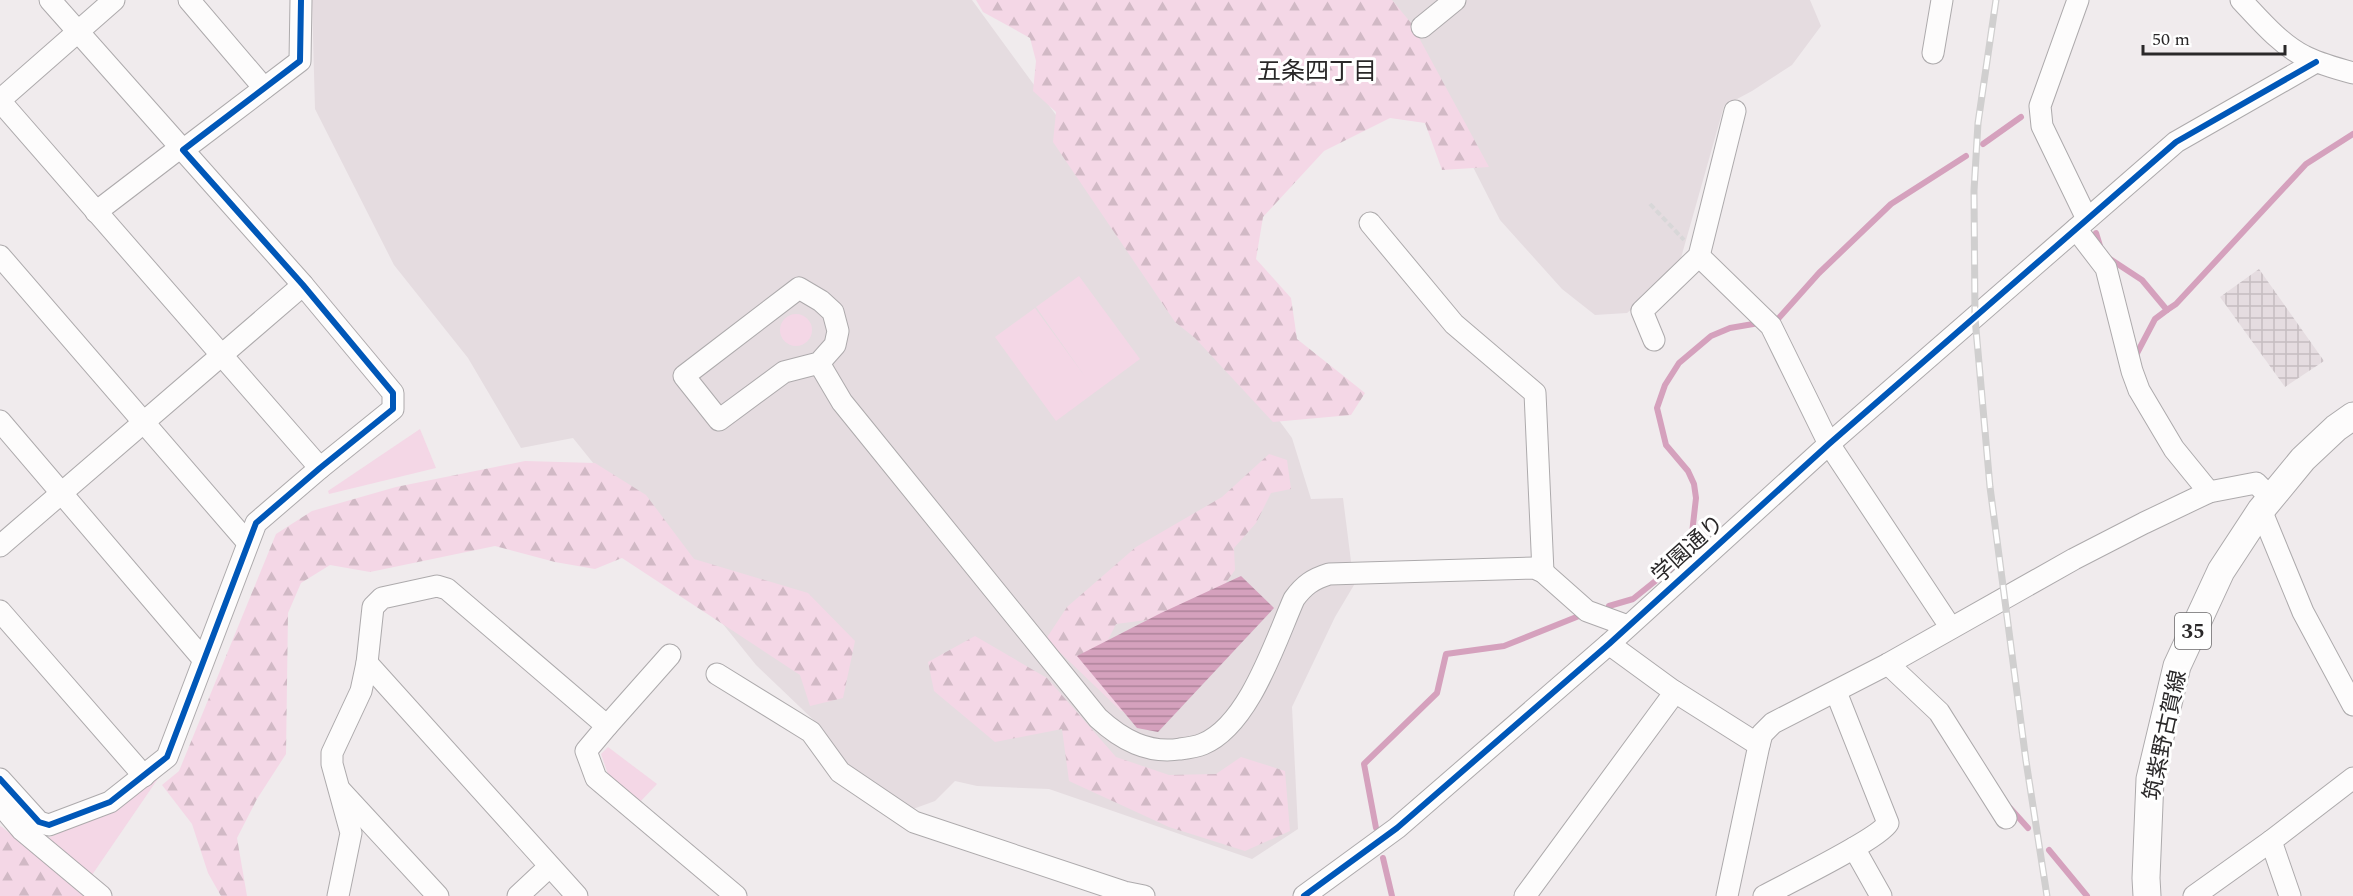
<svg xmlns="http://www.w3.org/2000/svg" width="2353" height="896" font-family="Spectral,'Noto Sans JP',serif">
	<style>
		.built { fill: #e5dce0 }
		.industrial { fill: url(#industrial-grid) }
		.green { fill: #f4d7e6 }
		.forest { fill: url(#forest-firs) }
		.water { fill: url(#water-rules) }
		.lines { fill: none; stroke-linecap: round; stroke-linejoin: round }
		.stream { stroke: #d5a1bd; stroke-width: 6 }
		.minor-casing { stroke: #adaaac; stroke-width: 23 }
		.major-casing { stroke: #adaaac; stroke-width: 29 }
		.path { stroke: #d8d7d8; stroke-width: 4; stroke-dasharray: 6 3; stroke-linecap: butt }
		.minor { stroke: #fdfcfc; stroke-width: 21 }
		.major { stroke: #fdfcfc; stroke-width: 27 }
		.rail-casing { stroke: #d0cfcf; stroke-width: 7 }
		.rail { stroke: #fff; stroke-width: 4.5; stroke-dasharray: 14; stroke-linecap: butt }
		.cycleway-casing { stroke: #fff; stroke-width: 10 }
		.cycleway { stroke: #0057b8; stroke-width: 6 }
		.labels { text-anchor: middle; stroke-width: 6; stroke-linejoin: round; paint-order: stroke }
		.shield { fill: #fff; stroke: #6a6869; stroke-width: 1.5 }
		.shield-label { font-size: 21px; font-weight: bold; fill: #2a2829 }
		.street-label { font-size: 22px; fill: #2a2829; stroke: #fff }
		.neighbourhood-label { font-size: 24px; fill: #2a2829; stroke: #fff }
	</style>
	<defs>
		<pattern id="industrial-grid" width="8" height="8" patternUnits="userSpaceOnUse" patternTransform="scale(1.5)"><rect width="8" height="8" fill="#e5dce0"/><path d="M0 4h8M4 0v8" fill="none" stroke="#c5bdc0"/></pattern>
		<pattern id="forest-firs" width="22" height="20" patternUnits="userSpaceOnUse" patternTransform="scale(1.5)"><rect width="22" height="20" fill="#f4d7e6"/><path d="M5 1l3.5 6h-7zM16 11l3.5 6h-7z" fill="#d1b9c5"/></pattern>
		<pattern id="water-rules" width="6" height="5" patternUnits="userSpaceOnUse" patternTransform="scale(1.5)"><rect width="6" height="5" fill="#d5a1bd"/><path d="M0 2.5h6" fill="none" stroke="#ad839a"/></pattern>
	</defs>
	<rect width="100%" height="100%" fill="#f0ebed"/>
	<g class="built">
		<polygon points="312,0 972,0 1292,438 1311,499 1343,498 1354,585 1335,617 1292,707 1298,829 1252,859 1049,789 977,786 955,781 935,801 913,809 845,764 823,729 756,665 573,438 521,448 468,358 394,265 315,109"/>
		<polygon points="1385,0 1810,0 1821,26 1792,65 1752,91 1724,106 1677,272 1627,313 1595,315 1562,289 1500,220 1395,14"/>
	</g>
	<polygon class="industrial" points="2259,269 2324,361 2285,387 2220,297"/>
	<g class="green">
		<polygon points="1079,276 1140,359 1056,421 995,337 1035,308 1086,378 1036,307"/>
		<circle cx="796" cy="330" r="16"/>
		<polygon points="420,429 436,468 329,494 328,491"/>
		<polygon points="608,747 657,784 639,803 609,777 601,754"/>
		<polygon points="155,777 157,780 92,875 48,838 117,806"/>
	</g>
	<g class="forest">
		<polygon points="976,0 1392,0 1411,23 1489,167 1442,170 1425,123 1390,118 1324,151 1263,217 1256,259 1291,298 1297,339 1365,393 1351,415 1273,422 1195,338 1175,322 1053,142 1056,112 1033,91 1036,61 1030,38 983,12"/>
		<polygon points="1269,454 1287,460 1291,489 1271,493 1256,523 1234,548 1235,570 1218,594 1178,616 1116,624 1099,658 1163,711 1121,711 1046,639 1067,607 1136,547 1222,497"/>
		<polygon points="525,461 595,463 646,495 694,559 808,593 855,641 843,698 810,706 800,675 622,558 595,569 555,562 495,546 370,572 330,565 301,583 288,613 286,754 257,799 237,838 247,896 221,896 208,873 192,824 162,785 179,771 276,534 312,511 396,487"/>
		<polygon points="975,636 1047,678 1116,757 1169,775 1216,774 1241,757 1285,771 1290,831 1245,851 1169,827 1069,781 1062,729 995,742 934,691 928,662"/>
		<polygon points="0,826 2,827 88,896 0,896"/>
	</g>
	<polygon class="water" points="1241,576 1274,608 1158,732 1137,728 1077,656 1161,613"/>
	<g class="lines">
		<g class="stream">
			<polyline points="1983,144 2021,117"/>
			<polyline points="2096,233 2100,246"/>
			<polyline points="2110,259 2142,280 2167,310 2176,304 2306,164 2353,134"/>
			<polyline points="1777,320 1819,273 1891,204 1966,156"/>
			<polyline points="2135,357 2155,319 2167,310"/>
			<polyline points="1609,606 1633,599 1674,566 1690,551 1696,498 1694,484 1688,471 1666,445 1657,408 1665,385 1679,363 1711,336 1730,328 1759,323"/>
			<polyline points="2010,808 2028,828"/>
			<polyline points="1376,828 1364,764 1437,693 1446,654 1504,646 1579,616"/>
			<polyline points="2049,850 2087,896"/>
			<polyline points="1383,858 1392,896"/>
		</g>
		<g class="minor-casing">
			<g id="minor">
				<polyline points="50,0 183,150"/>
				<polyline points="189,0 264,88"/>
				<polyline points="2078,0 2040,106 2042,126 2087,219"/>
				<path d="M2241 0C2259 19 2280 44 2304 56 2319 64 2336 68 2353 73"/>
				<polyline points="1422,27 1455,0"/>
				<polyline points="1933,53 1942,0"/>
				<polyline points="0,100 114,0"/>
				<polyline points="0,101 320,468"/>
				<polyline points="96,212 181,147"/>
				<polyline points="1370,223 1454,324 1535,393 1543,572"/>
				<polyline points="2076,229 2106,268 2132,371 2139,390 2174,449 2209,492"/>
				<polyline points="0,256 248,543"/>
				<polyline points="1699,256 1771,326 1829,444 1951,628"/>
				<polygon points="799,288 821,301 833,312 838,331 835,345 819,363 784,372 719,420 684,376"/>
				<polyline points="1654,340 1642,311 1699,256 1735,111"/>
				<path d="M819 363 842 402 1098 718C1122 740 1148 754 1180 749 1188 748 1196 747 1203 744 1249 725 1275 642 1294 599 1304 585 1313 579 1329 574L1534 568 1543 572 1587 611 1628 626"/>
				<polyline points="0,421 203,659"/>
				<polyline points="2261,510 2303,612 2353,705"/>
				<polyline points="0,546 303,285"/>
				<polyline points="0,611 144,776"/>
				<polyline points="1609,644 1672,690 1759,745 1727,896"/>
				<polyline points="1888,664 1939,712 2006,818"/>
				<polyline points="717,674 811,732 840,772 914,822 1124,892 1144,896"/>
				<polyline points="607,726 670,655"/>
				<polyline points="1759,745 1762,734 1773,723 1888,664 2074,559 2144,523 2209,492 2256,483 2271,498"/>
				<polyline points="0,779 39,822 49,825 110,802 167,757 256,523 320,468 393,409 393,393 303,285 183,150 300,61 301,0"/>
				<polyline points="341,791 438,896"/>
				<polyline points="0,804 22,830 101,896"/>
				<polyline points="1854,848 1881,896"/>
				<polyline points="338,896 351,833 332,764 332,753 361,691 367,663"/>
				<polyline points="518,896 549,867"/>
				<polyline points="577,896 367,663 373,607 382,598 437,586 447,589 607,726 586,751 596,778 736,896"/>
				<polyline points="1304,896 1397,828 1609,644 1829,444 2176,142 2316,62"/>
				<polyline points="1525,896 1675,692"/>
				<path d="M1764 896C1786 884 1879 839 1888 823L1836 692"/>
				<polyline points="2194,896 2271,841"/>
				<polyline points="2290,896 2271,841 2353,778"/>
			</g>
		</g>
		<g class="major-casing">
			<polyline id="major" points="2147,896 2146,878 2150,779 2177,666 2221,571 2261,510 2303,459 2336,428 2353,416"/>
		</g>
		<polyline class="path" points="1650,204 1684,240"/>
		<use href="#minor" class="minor"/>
		<use href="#major" class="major"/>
		<g class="rail-casing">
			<polyline id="rail" points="1996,0 1978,123 1974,191 1975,318 1990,487 2026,761 2047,896"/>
		</g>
		<use href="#rail" class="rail"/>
		<g class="cycleway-casing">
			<g id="cycleway">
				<polyline points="0,779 39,822 49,825 110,802 167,757 256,523 320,468 393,409 393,393 303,285 183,150 300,61 301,0"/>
				<polyline points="1304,896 1397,828 1609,644 1829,444 2176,142 2316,62"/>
			</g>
		</g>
		<use href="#cycleway" class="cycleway"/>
	</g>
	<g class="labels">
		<rect class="shield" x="2175" y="613" width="36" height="36" rx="4.5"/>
		<g class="shield-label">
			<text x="2193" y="638">35</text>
		</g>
		<g class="street-label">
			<text transform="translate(1687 548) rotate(-42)" y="8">学園通り</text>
			<text transform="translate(2164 735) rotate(-78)" y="8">筑紫野古賀線</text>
		</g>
		<g class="neighbourhood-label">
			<text x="1317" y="79">五条四丁目</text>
		</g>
	</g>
	<path d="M2143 45v9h142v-9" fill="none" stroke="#2a2829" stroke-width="3"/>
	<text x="2152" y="45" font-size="18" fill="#2a2829" stroke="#ffffff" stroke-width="4.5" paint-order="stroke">50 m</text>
</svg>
